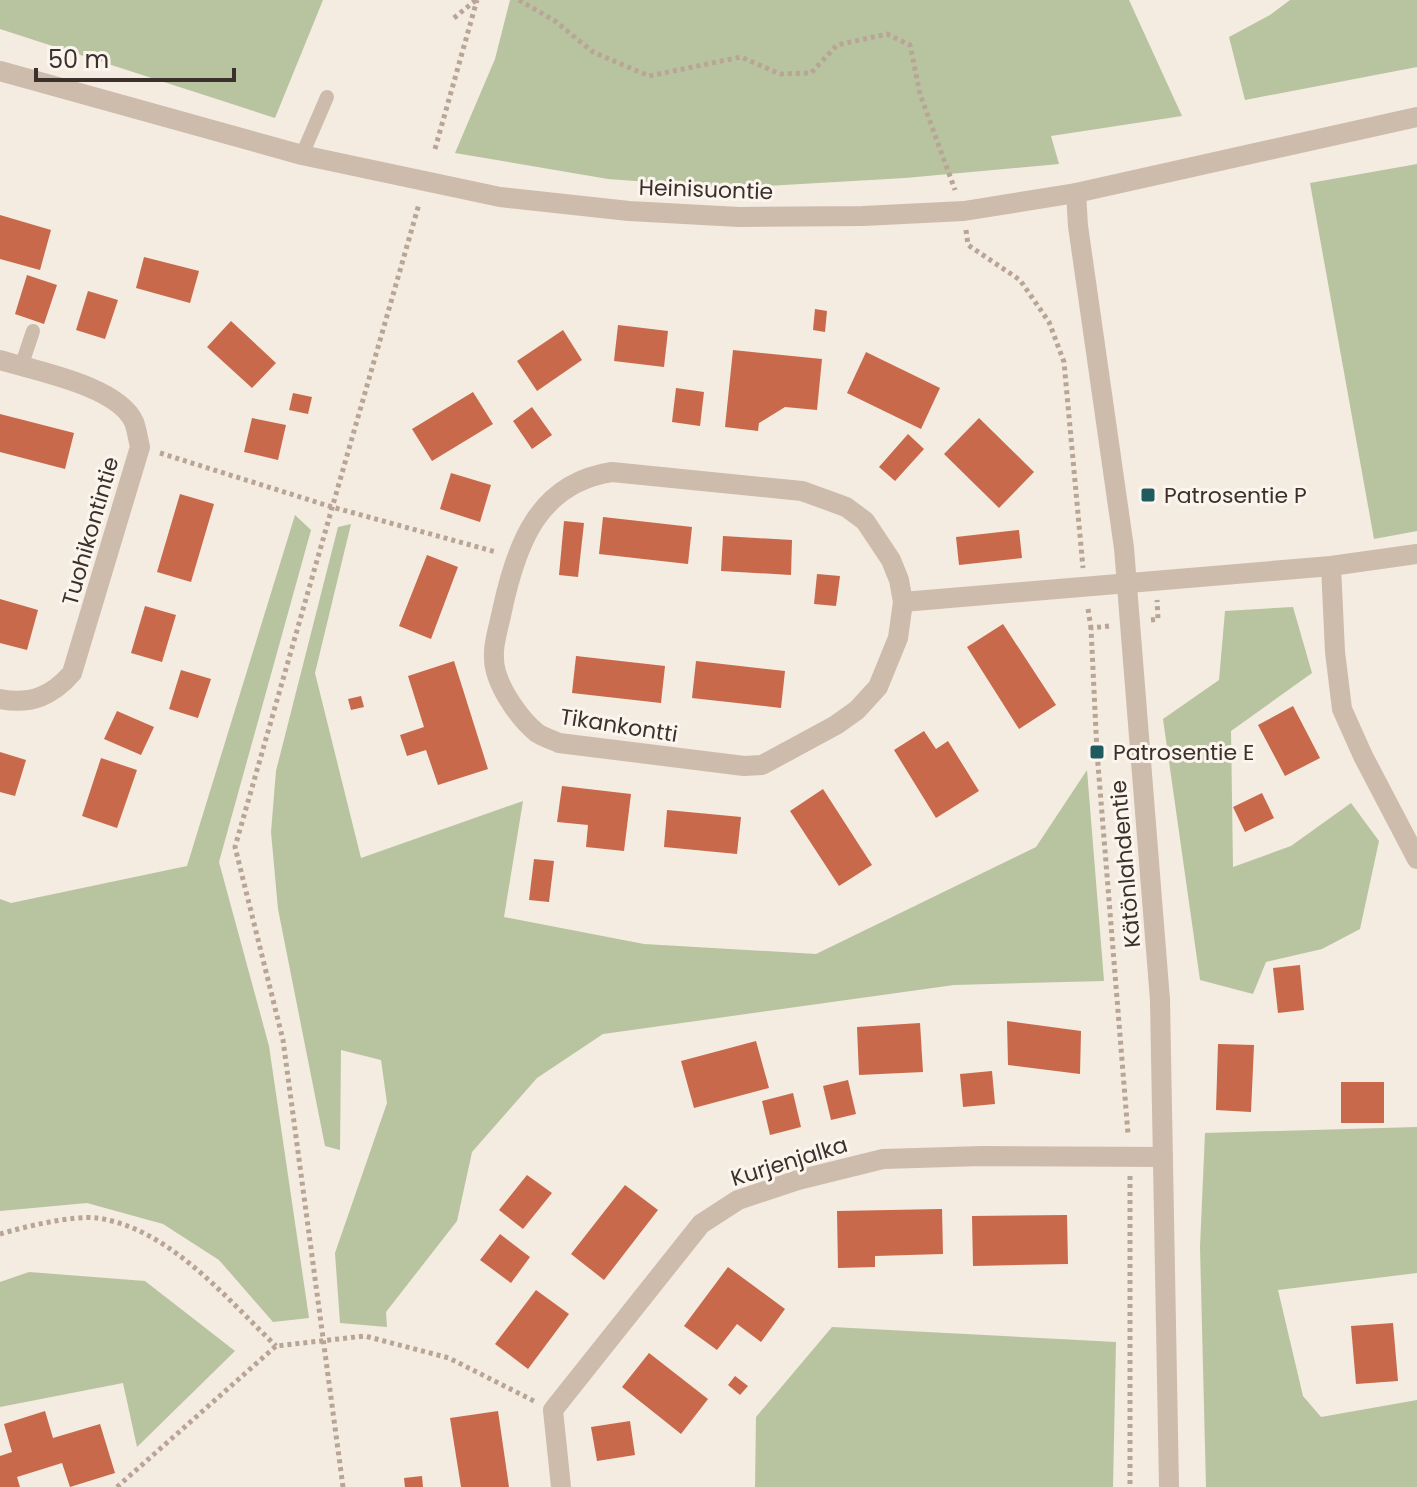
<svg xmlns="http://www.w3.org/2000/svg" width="1417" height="1487" font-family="Poppins,sans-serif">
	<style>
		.green { fill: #b8c4a0 }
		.building { fill: #c8694b }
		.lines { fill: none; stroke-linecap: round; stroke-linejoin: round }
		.path { stroke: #b9a596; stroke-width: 5; stroke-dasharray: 4 4; stroke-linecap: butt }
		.service { stroke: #cdbbac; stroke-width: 14 }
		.minor { stroke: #cdbbac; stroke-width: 20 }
		.tertiary { stroke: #cdbbac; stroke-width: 20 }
		.poi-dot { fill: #1f5a5e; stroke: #fbf5ee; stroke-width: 3 }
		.labels { text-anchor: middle; stroke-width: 6; stroke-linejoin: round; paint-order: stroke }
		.street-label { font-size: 22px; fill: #3b302b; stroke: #fbf5ee }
		.poi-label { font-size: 22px; fill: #3b302b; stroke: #fbf5ee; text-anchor: start }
	</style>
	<rect width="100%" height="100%" fill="#f4ebe1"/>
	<g class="green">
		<polygon points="0,0 323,0 275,118 0,29"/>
		<polygon points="510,0 1129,0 1182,116 1051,136 1059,164 905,178 731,188 608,179 455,153 495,59"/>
		<polygon points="1290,0 1417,0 1417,67 1245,100 1229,37 1270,15"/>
		<polygon points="1417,164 1417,531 1374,539 1310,183"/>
		<polygon points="295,515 311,530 219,862 269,1046 309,1318 273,1322 219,1260 163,1224 87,1203 0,1211 0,899 11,903 187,866"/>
		<polygon points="351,524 315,673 361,858 523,801 504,917 644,944 816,954 1036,847 1087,770 1104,981 954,985 603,1034 537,1078 472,1152 457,1221 386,1312 387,1327 340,1323 335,1253 387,1103 381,1060 341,1050 340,1150 325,1146 278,909 271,832 276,771 338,527"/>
		<polygon points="1293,607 1312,673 1231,731 1233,867 1291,846 1351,803 1379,841 1360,929 1322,949 1266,962 1253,994 1200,980 1163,719 1219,680 1225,611"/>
		<polygon points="1417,1127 1417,1273 1278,1290 1303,1396 1321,1417 1417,1400 1417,1487 1206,1487 1200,1247 1205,1133"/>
		<polygon points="29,1272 145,1281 235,1351 137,1447 123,1383 0,1407 0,1282"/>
		<polygon points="832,1327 1116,1342 1113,1487 755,1487 756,1417"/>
	</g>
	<g class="building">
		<polygon points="0,215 51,230 40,270 0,259"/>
		<polygon points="144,257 199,271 190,303 136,288"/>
		<polygon points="27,275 57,285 44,324 15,314"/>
		<polygon points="88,291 118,300 105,339 76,330"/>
		<polygon points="815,309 827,311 825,332 813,330"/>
		<polygon points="231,321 276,363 252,388 207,347"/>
		<polygon points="618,325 668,331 664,367 614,361"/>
		<polygon points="563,330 582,360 537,391 517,361"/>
		<polygon points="733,350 822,359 817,410 785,407 759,423 758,431 725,427"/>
		<polygon points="866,352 940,388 921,429 847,393"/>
		<polygon points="676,388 704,392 700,426 672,422"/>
		<polygon points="473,392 493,424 432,461 412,429"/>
		<polygon points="293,393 312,397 308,414 289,410"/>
		<polygon points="532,407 552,435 532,449 513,421"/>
		<polygon points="0,414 74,433 65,469 0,452"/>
		<polygon points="252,418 286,425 278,460 244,452"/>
		<polygon points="979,418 1034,472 999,508 944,454"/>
		<polygon points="908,434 924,449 895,481 879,467"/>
		<polygon points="451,473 491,485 480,522 440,509"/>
		<polygon points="180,494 214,504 191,582 157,572"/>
		<polygon points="603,517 692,527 688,564 599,554"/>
		<polygon points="564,521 584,523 578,577 559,575"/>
		<polygon points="1019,530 1022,558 959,565 956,537"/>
		<polygon points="723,536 792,540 791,575 721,571"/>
		<polygon points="427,555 458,567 431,639 399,626"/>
		<polygon points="817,574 840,576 836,606 814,604"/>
		<polygon points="0,599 38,610 27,650 0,643"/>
		<polygon points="145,606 176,615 162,662 131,653"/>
		<polygon points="1003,624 1056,705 1019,729 967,647"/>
		<polygon points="576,656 665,666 661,703 572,693"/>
		<polygon points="454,661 488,769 438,785 426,750 407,756 400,735 424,727 408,676"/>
		<polygon points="696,661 785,671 781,708 692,698"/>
		<polygon points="181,670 211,679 198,718 169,709"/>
		<polygon points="361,696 364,707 351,710 348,699"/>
		<polygon points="1293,706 1320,758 1285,776 1258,725"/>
		<polygon points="117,711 154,727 141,755 104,739"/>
		<polygon points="924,731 936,749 948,741 979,791 936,818 894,750"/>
		<polygon points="0,752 26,760 15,796 0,792"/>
		<polygon points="101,758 137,770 117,828 82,816"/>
		<polygon points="562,786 631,794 624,851 586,847 588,825 557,822"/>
		<polygon points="823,789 872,865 839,886 790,811"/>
		<polygon points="1262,793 1274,818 1245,832 1233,807"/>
		<polygon points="667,810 741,817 737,854 664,847"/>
		<polygon points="534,859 554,861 549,902 529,900"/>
		<polygon points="1300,965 1304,1010 1278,1013 1273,968"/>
		<polygon points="1007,1021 1081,1031 1080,1074 1008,1065"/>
		<polygon points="920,1023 923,1072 859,1075 857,1027"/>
		<polygon points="756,1041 769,1088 694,1108 681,1061"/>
		<polygon points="1218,1044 1254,1045 1251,1112 1216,1110"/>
		<polygon points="992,1071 995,1104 963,1107 960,1074"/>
		<polygon points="848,1080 856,1114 831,1120 823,1086"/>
		<rect x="1341" y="1082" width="43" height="41"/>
		<polygon points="793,1093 801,1127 770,1135 762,1101"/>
		<polygon points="527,1175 552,1193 523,1229 499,1210"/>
		<polygon points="625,1185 658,1210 604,1280 571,1254"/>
		<polygon points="942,1209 943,1254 875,1256 875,1267 838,1268 837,1211"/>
		<polygon points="1067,1215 1068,1264 973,1266 972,1216"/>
		<polygon points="500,1234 530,1257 511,1283 480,1260"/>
		<polygon points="728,1267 785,1309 761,1342 737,1324 717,1350 684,1326"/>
		<polygon points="536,1290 569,1314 528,1369 495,1344"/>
		<polygon points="1393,1323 1398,1381 1356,1384 1351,1326"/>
		<polygon points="649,1353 708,1399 681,1434 622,1387"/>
		<polygon points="735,1376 748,1386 740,1395 728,1385"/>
		<polygon points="45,1411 53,1438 100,1424 115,1473 70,1487 62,1463 17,1477 20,1487 0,1487 0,1456 12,1452 4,1424"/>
		<polygon points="498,1411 509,1487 461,1487 450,1418"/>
		<polygon points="630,1421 635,1455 597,1461 591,1427"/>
		<polygon points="422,1476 423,1487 405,1487 404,1478"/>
	</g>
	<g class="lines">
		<g class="path">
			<polyline points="519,0 555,21 593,52 649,76 741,57 780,74 811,73 837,45 887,34 910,45 920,94 955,190"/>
			<polyline points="454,18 476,0"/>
			<polyline points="435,149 477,0"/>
			<polyline points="966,230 968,245 1020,280 1049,322 1064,362 1083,568"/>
			<polyline points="160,453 332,507 496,552"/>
			<polyline points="1088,609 1091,628"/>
			<polyline points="1151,620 1158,619 1157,600"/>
			<polyline points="1109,626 1091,628 1097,752 1128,1134"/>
			<polyline points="1130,1176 1130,1487"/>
			<path d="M0 1234C23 1227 73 1215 97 1218 169 1228 226 1298 276 1346"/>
			<polyline points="117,1487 276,1346 365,1336 449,1358 536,1402"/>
			<polyline points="343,1487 283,1040 235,847 419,204"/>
		</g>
		<g class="service">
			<polyline points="302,155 327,97"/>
			<polyline points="21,367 33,331"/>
		</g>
		<g class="minor">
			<polyline points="1076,193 1078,226 1124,548 1160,1000 1169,1487"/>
			<path d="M0 360C36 371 118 386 134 422 137 430 138 439 140 447L72 673C52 696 31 705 0 699"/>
			<path d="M612 472 802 491 846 507 865 521 891 560 899 580 903 602 898 638 878 687 857 710 836 725 762 765 744 766 559 743C552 740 543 737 537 733 520 719 502 693 496 672 490 651 498 631 502 611 516 545 538 483 612 472Z"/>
			<polyline points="1331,566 1335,652 1342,709 1363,756 1417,859"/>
			<polyline points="903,602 1331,566 1417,554"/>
			<polyline points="561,1487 553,1410 701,1224 738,1200 798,1180 883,1159 982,1156 1163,1157"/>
		</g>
		<polyline class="tertiary" points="0,71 302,155 500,197 629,211 739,217 863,216 964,211 1076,193 1417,117"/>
	</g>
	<g class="poi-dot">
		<rect x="1140" y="487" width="16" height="16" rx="4"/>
		<rect x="1089" y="744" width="16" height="16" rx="4"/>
	</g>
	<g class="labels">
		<g class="street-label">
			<text transform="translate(706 189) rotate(2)" y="8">Heinisuontie</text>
			<text transform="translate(90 531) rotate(-74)" y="8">Tuohikontintie</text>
			<text transform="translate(619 725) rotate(9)" y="8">Tikankontti</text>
			<text transform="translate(1125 864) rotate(-95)" y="8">Kätönlahdentie</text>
			<text transform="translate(789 1161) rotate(-17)" y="8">Kurjenjalka</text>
		</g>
		<g class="poi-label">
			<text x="1164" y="503">Patrosentie P</text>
			<text x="1113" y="760">Patrosentie E</text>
		</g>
	</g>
	<path d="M36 68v12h198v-12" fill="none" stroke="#3b302b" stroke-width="4"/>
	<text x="48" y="68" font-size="24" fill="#3b302b" stroke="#fbf5ee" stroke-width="6" paint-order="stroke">50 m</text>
</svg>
